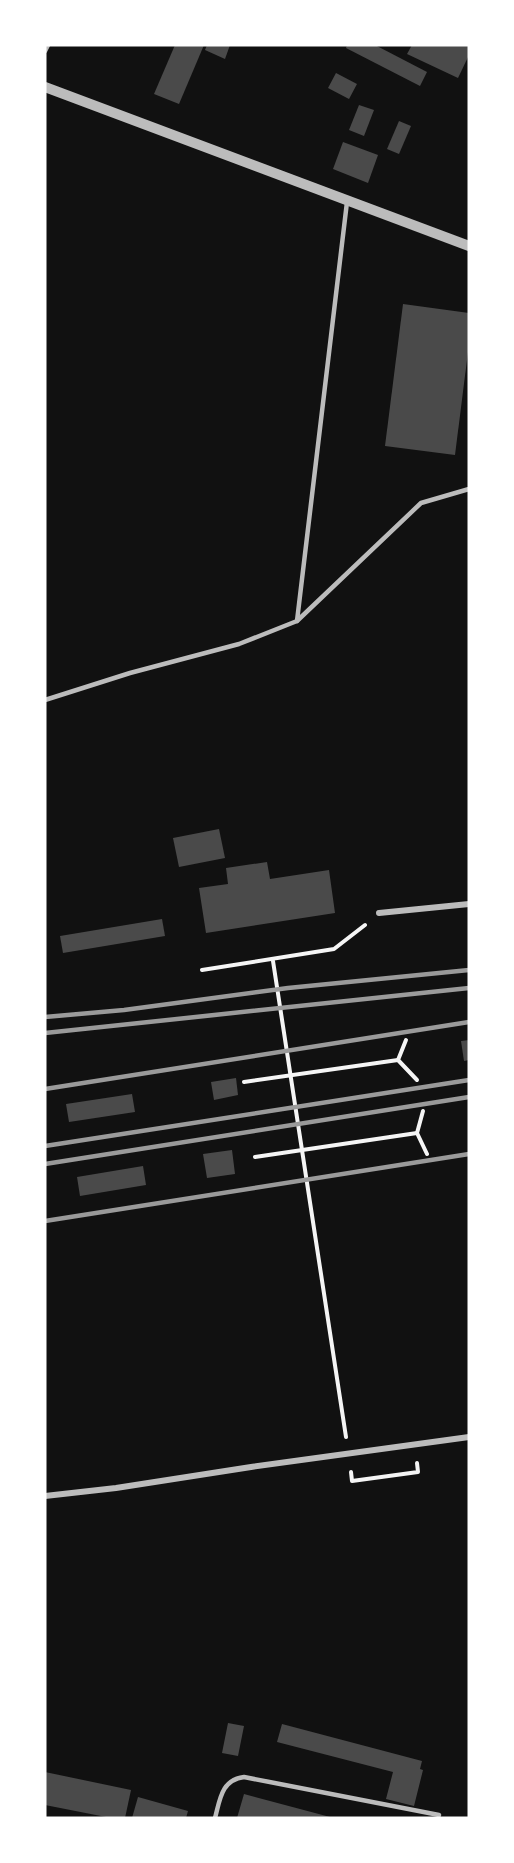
<svg xmlns="http://www.w3.org/2000/svg" width="514" height="1863" font-family="Jost,sans-serif">
	<style>
		.building { fill: #4a4a4a }
		.lines { fill: none; stroke-linecap: round; stroke-linejoin: round }
		.path { stroke: #f5f5f5; stroke-width: 4 }
		.service { stroke: #bcbcbc; stroke-width: 4.5 }
		.minor { stroke: #bcbcbc; stroke-width: 6 }
		.tertiary { stroke: #bcbcbc; stroke-width: 10 }
		.rail { stroke: #9a9a9a; stroke-width: 4.5 }
	</style>
	<rect width="100%" height="100%" fill="#111"/>
	<g class="building">
		<polygon points="175,45 204,45 179,104 154,94"/>
		<polygon points="207,45 230,45 225,59 205,50"/>
		<polygon points="347,45 375,45 427,72 420,86 346,48"/>
		<polygon points="412,45 469,45 469,55 458,78 407,54"/>
		<polygon points="336,73 357,84 349,99 328,88"/>
		<polygon points="359,105 374,110 364,136 349,130"/>
		<polygon points="399,121 411,126 399,154 387,149"/>
		<polygon points="343,142 378,155 368,183 333,169"/>
		<polygon points="403,304 469,313 469,344 455,455 385,446"/>
		<polygon points="219,829 225,858 179,867 173,838"/>
		<polygon points="267,862 270,879 329,870 335,913 206,933 199,888 228,884 226,868"/>
		<polygon points="162,919 165,936 63,953 60,936"/>
		<polygon points="469,1040 469,1060 464,1061 461,1041"/>
		<polygon points="236,1078 238,1095 214,1100 211,1082"/>
		<polygon points="132,1094 135,1112 69,1122 66,1104"/>
		<polygon points="232,1150 235,1174 207,1178 203,1154"/>
		<polygon points="143,1166 146,1185 80,1196 77,1177"/>
		<polygon points="228,1723 244,1726 238,1756 222,1753"/>
		<polygon points="282,1724 422,1761 420,1769 423,1770 414,1806 386,1799 393,1772 277,1742"/>
		<polygon points="45,1772 131,1790 125,1818 111,1818 45,1805"/>
		<polygon points="244,1794 330,1817 329,1818 237,1818"/>
		<polygon points="138,1797 188,1811 186,1818 132,1818"/>
	</g>
	<g class="lines">
		<g class="path">
			<polyline points="273,961 346,1437"/>
			<polyline points="202,970 334,949 365,925"/>
			<polyline points="406,1040 398,1060 417,1080"/>
			<polyline points="244,1082 398,1060"/>
			<polyline points="417,1133 423,1111"/>
			<polyline points="255,1157 417,1133 427,1154"/>
			<polyline points="351,1472 352,1481 418,1472 417,1463"/>
		</g>
		<g class="service">
			<polyline points="45,51 48,45"/>
			<polyline points="297,621 421,503 469,489"/>
			<polyline points="45,700 130,673 239,644 297,621 347,202"/>
			<path d="M215 1818C220 1800 221 1780 244 1777L439 1815"/>
		</g>
		<g class="minor">
			<polyline points="379,913 469,904"/>
			<polyline points="45,1496 116,1488 251,1467 469,1437"/>
		</g>
		<polyline class="tertiary" points="45,87 469,246"/>
		<g class="rail">
			<polyline points="45,1017 124,1010 288,988 469,970"/>
			<polyline points="45,1033 469,988"/>
			<polyline points="45,1089 469,1022"/>
			<polyline points="45,1146 469,1080"/>
			<polyline points="45,1164 469,1097"/>
			<polyline points="45,1221 469,1154"/>
		</g>
	</g>
	<rect width="514" height="1863" fill="none" stroke="#ffffff" stroke-width="93"/>
</svg>
